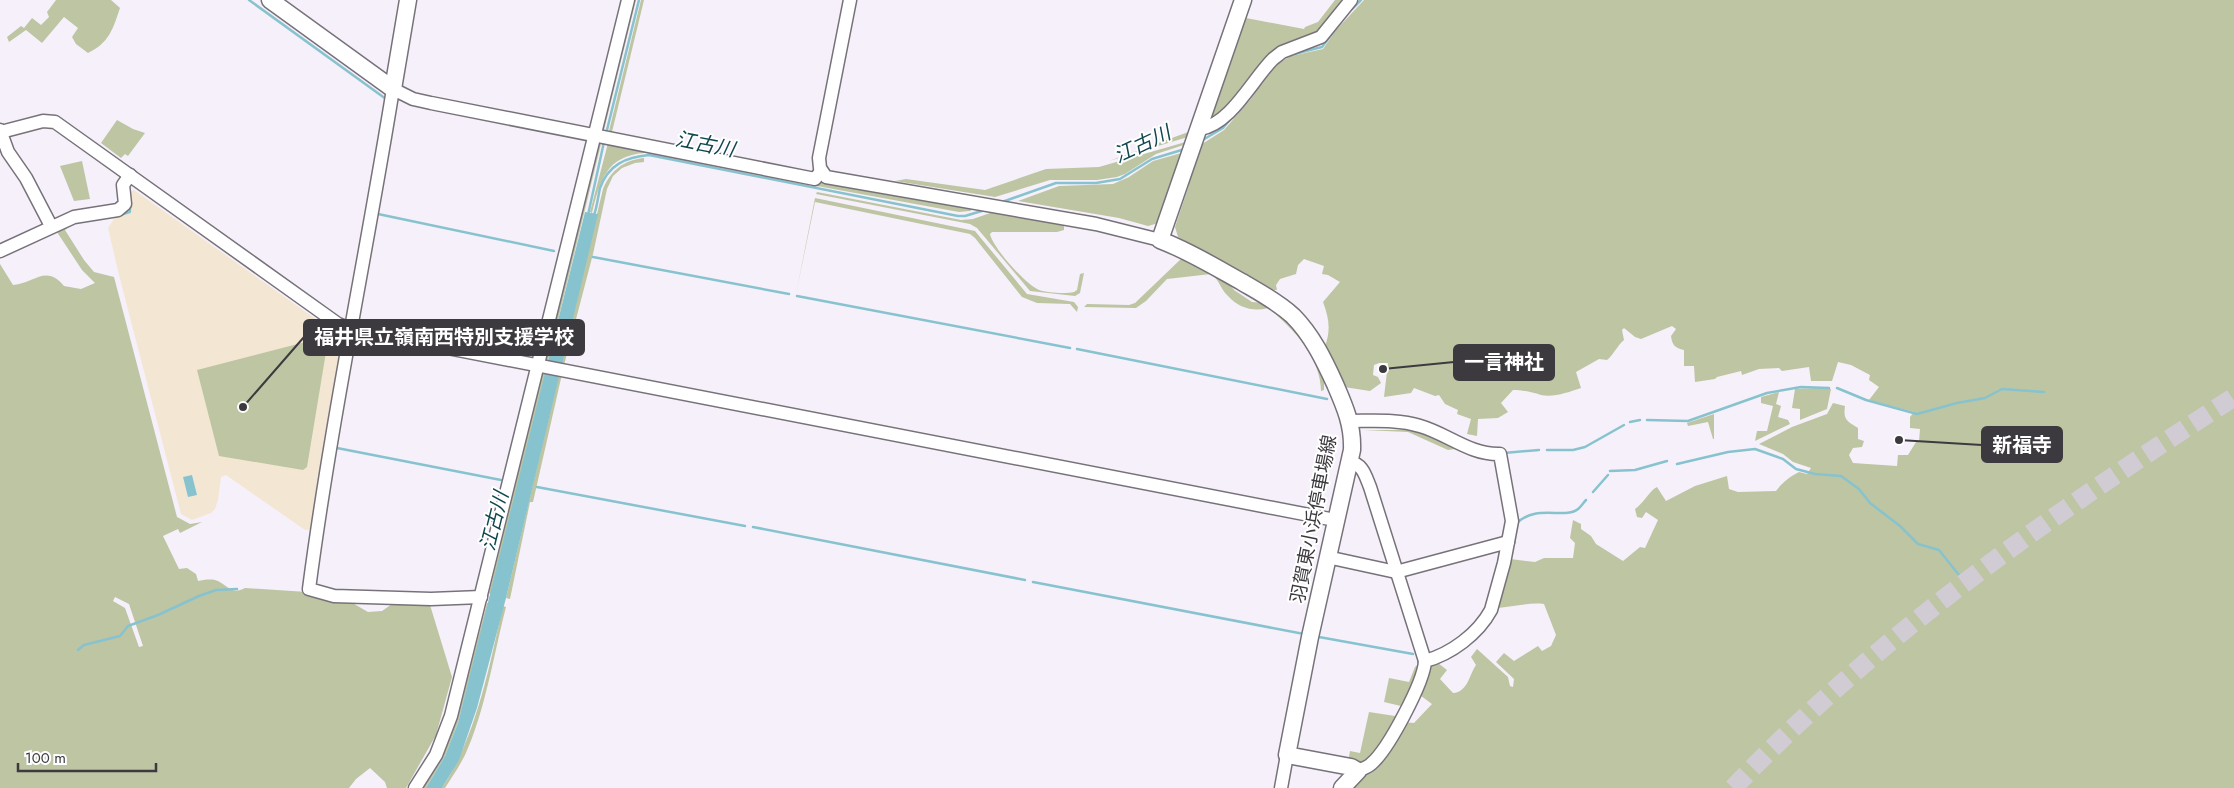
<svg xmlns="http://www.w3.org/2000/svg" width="2234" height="788" font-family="Jost,'Noto Sans JP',sans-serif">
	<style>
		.education { fill: #f3e7d3 }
		.green { fill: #bec5a3; fill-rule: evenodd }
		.water { fill: #87c3ce }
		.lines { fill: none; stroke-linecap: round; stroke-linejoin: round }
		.stream { stroke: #87c3ce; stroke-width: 2.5 }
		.highway-tunnel { stroke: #d1ccd4; stroke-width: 19; stroke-dasharray: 19 9; stroke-linecap: butt }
		.minor-casing { stroke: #77727a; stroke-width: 15 }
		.major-casing { stroke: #77727a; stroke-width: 19 }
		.minor { stroke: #fff; stroke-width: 12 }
		.major { stroke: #fff; stroke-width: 16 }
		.labels { text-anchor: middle; stroke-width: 4; stroke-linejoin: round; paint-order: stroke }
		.street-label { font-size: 19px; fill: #3c3a3e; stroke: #fff }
		.water-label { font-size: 20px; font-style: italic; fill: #11474f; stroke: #fff }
		.leader { fill: none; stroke: #3c3a3e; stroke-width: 2 }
		.callout-dot { fill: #3c3a3e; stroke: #fff; stroke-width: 2 }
		.callout { fill: #3c3a3e; stroke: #3c3a3e; stroke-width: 2 }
		.callout-label { font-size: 20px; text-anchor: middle; font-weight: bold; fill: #fff }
	</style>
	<rect width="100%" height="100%" fill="#f6f0fa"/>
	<polygon class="education" points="134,190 344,339 313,529 305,530 226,475 221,477 218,500 215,509 211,513 192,520 181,514 119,275 108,228 116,216 132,213 129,193"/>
	<g class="green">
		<path d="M56 0H111L120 8C113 29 109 43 88 53L76 44 72 37 78 28 64 17 42 43 26 30 9 42 7 37 21 26 24 28 32 18 41 25 49 17 47 12Z"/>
		<polygon points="634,0 636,0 603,134 601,134"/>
		<polygon points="641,0 644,0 611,136 608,135"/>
		<polygon points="1335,0 1348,0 1324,31 1292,46 1221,118 1207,121 1242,19 1246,18 1304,29 1305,27 1318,22"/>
		<path d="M1364 0H2234V788H1346L1403 722 1414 723 1432 704 1417 693 1434 660 1447 670 1440 679 1453 693C1468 692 1469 675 1476 665L1471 657 1477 649 1508 677 1510 686 1513 687 1514 679 1496 662 1504 653 1514 661 1538 646 1542 651 1551 646 1556 635 1544 604C1529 602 1512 607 1497 608L1510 559 1535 562 1544 558H1573L1575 543 1570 538 1573 520 1581 524V529L1591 536 1596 544 1623 561 1640 547 1645 548 1658 520 1646 512 1642 518 1637 517 1635 509C1644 503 1649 491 1657 487L1666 501 1695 486 1727 476 1729 489 1738 492 1776 491C1783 482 1789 477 1799 472L1807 474 1811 468 1793 462 1783 454 1759 444 1792 427 1827 414 1833 403 1845 406C1843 420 1847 421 1858 428V439L1864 441 1862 447 1853 448 1849 455 1853 463 1897 466 1898 455H1908L1916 442H1919L1920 429 1910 428V417L1914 412 1869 400 1879 387 1869 380 1870 375 1851 365 1838 362 1832 381H1811L1809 367 1782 371 1779 368 1759 369 1742 375 1741 371 1717 377 1715 379 1695 382 1694 366H1684V350C1675 348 1672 345 1671 336L1676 329 1672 326 1641 339 1635 337 1624 328 1622 330 1624 340C1617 346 1614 354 1607 360L1599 359 1576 372 1581 388C1569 392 1553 398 1541 395 1531 392 1523 390 1513 390L1501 403 1508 412 1498 418 1478 419 1477 436 1467 434 1471 419 1457 414 1458 410 1445 404 1439 395 1435 396 1414 388 1411 393 1384 397 1388 363H1379L1374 365 1373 375 1378 377 1381 383 1370 391 1344 387 1325 346C1331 330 1329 318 1323 302L1340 282 1328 275 1322 274 1324 266 1304 259 1298 265 1296 274 1280 279 1276 285 1277 290H1274L1178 237 1175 227 1189 185 1187 181 1199 146 1224 130 1251 99 1268 73 1276 65 1291 56 1323 49 1336 30Z"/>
		<polygon points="117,120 133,129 145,133 128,156 125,154 121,158 101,143"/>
		<polygon points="1191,131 1191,136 1109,161"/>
		<polygon points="1189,141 1190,143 1156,154 1125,174 1117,177 1097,180 1050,180 995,197 895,181 906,179 985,190 1046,169 1099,167"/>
		<path d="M608 143 643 149 644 153C606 156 600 181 592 213L590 212Z"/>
		<polygon points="601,144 547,365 545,363 599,145"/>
		<polygon points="1185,152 1162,222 1148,226 1119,218 1018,201 1059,186 1113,184 1129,177 1153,161"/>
		<path d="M644 158V162L635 163 622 168 613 176 607 189 593 254 563 369 560 368 603 189C611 170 624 160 644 158Z"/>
		<polygon points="82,161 90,199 74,201 60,166"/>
		<polygon points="821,182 976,207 970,211 959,212 817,186 817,183"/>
		<path d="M817 192 961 220 973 219 996 211 1064 224V230L1057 232H992L990 234C993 248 1026 285 1039 290 1048 293 1066 294 1074 292L1077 290 1080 274 1084 273 1080 293 1075 296 1030 291 977 228 970 224 816 194Z"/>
		<polygon points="815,198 975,231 1027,294 1074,302 1078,307 1077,312 1070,304 1037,303 1022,297 975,238 970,234 815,202 796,294"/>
		<path d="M84 221 73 224 65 230 84 260 94 272 114 277 177 517 190 524 202 522 180 533 178 529 163 536 179 569 187 568 196 574 198 581C203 580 209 579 215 580 228 584 230 596 245 588L307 592 349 601 368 612 382 611 395 602 430 605 452 677 436 735 406 788H387L385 782 370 768 356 779 349 788H0V264L13 285C35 283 46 264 64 286L81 289 95 283 82 270 55 229 71 222ZM115 597 129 604 143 646 139 647 125 608 113 601Z"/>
		<path d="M1183 257 1225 279 1234 290 1252 302 1265 303 1292 326 1308 347 1324 379V390L1321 391C1321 358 1293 328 1268 308 1253 312 1239 308 1228 296 1221 290 1219 279 1211 274L1167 279 1146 301 1136 308 1084 307 1087 304 1129 305 1135 303Z"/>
		<polygon points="317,339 327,346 307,467 303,470 219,456 197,370"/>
		<polygon points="546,371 491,595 489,593 543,372"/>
		<polygon points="559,374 562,374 533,502 530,502 510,599 506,598"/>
		<polygon points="1816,388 1831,389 1827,409 1800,420 1800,409 1792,408 1795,389"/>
		<polygon points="1779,392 1776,404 1781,406 1778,417 1788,420 1790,424 1755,441 1757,431 1767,431 1773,406 1761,403 1761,397"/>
		<polygon points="1714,414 1714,439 1713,439 1708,422 1688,426 1687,423"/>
		<polygon points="1363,430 1412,430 1495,459 1498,463 1494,460 1478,459 1455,449 1448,450 1408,432"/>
		<polygon points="487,603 489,603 458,723 445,756 426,788 422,788 443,755 456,723"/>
		<path d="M503 606 506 607C494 653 485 712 465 755 459 767 452 777 445 788H442C477 734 489 668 503 606Z"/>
		<polygon points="1420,663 1418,678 1374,756 1359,764 1348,762 1350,751 1360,753 1369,712 1395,716 1401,706 1384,702 1389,678 1409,682 1415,667"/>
	</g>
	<g class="water">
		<polygon points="585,212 598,214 506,598 477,708 459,760 442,788 426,788 445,756 458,723"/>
		<polygon points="192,475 197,495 188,497 183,477"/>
	</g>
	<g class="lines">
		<g class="stream">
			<polyline points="249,0 386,99 386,101"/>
			<polyline points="1352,9 1361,0"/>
			<polyline points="1294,54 1322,47 1334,31"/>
			<polyline points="606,134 639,0"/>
			<polyline points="1201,141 1223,128 1232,117"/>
			<polyline points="1002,202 1056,183 1096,183 1120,179 1152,159 1185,149"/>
			<polyline points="123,214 130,212 130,206"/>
			<polyline points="378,214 554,251"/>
			<polyline points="588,215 604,142"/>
			<path d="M594 215C597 207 598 197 600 188 608 165 626 157 649 155L958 216H965L985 210"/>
			<polyline points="593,257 789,294"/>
			<polyline points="797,296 1070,348"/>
			<polyline points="1077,349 1327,399"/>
			<polyline points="1837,388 1866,400 1917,414 1957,403 1985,398 2002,389 2044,392"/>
			<polyline points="1647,420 1688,421 1767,393 1801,387 1829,388"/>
			<polyline points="1630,422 1640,420"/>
			<polyline points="337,448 501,480"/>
			<polyline points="1547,450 1573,450 1585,447 1624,425"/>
			<polyline points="1504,453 1539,450"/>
			<polyline points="1677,464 1728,452 1755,449 1783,459 1796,469 1815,474 1841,476 1859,489 1870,503 1900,526 1918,544 1939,550 1967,585"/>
			<polyline points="1610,471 1635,470 1667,461"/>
			<polyline points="537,487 745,526"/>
			<polyline points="1593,492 1608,475"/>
			<path d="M1516 524C1536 503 1565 520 1578 509 1581 507 1583 503 1586 500"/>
			<polyline points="753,527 1025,580"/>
			<polyline points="1033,582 1304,634"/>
			<polyline points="1319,637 1413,654"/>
			<polyline points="78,650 84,645 120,636 128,626 158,615 199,596 216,590 237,589"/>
		</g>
		<path class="highway-tunnel" d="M1733 788C1883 631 2052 514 2234 397"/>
		<g class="minor-casing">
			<g id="minor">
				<polyline points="850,0 819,158 820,168 826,177 1096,224 1160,240"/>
				<path d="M1200 129C1231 124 1252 80 1273 59L1282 52 1321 37 1351 0"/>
				<polyline points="0,130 8,152 26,178 51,226"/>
				<polyline points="1,132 43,121 55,122 338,324 350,329 1335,520"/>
				<polyline points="0,251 74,217 118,210 125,204 123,185 130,175"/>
				<path d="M1350 421C1373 421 1398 419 1420 426 1448 434 1470 455 1500 454L1512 521 1504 563 1491 610C1478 634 1451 654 1425 661 1424 682 1388 750 1371 764 1368 767 1362 769 1358 771"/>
				<path d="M1349 462C1363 464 1365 475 1370 487L1425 661"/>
				<polyline points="1327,557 1396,572 1508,542"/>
				<path d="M481 597 431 599 334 596 309 589C331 421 366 256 393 89L413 99 431 103 815 179 821 171"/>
				<polyline points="415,788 436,755 451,716 628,0"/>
				<polyline points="1281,788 1287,755"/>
			</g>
		</g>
		<g class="major-casing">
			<g id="major">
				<polyline points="270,0 393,89 408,0"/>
				<path d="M1243 0 1160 240C1189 251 1215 267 1242 282 1259 292 1278 302 1293 316 1312 335 1324 360 1335 384 1345 407 1353 425 1352 450L1310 637 1287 755 1351 767 1358 771 1342 788"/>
			</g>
		</g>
		<use href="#minor" class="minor"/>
		<use href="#major" class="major"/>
	</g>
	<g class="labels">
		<g class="street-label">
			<text transform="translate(1313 519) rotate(-79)" y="7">羽賀東小浜停車場線</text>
		</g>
		<g class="water-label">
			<text transform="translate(705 144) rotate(11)" y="7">江古川</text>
			<text transform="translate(1142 144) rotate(-25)" y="7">江古川</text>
			<text transform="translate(494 521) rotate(-76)" y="7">江古川</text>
		</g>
	</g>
	<path class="leader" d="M243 407L304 337M1383 369L1454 362M1899 440L1982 445"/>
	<g class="callout-dot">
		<circle cx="243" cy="407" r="5"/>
		<circle cx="1383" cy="369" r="5"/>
		<circle cx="1899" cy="440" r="5"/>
	</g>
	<g class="callout">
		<rect x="304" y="320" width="280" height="35" rx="5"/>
		<rect x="1454" y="345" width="100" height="35" rx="5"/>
		<rect x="1982" y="427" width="80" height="35" rx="5"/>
	</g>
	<g class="callout-label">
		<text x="444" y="344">福井県立嶺南西特別支援学校</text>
		<text x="1504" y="369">一言神社</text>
		<text x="2022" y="452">新福寺</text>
	</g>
	<path d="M18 763v8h138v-8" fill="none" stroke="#3c3a3e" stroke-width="2.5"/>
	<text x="25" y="763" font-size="15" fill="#3c3a3e" stroke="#ffffff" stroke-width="4" paint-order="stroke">100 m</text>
</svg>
